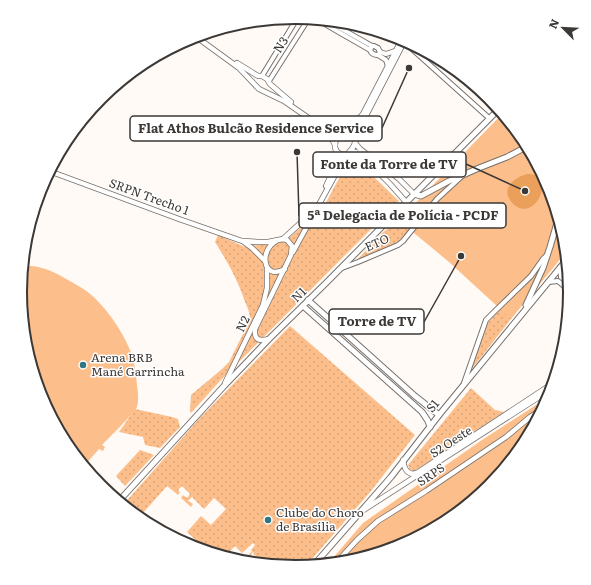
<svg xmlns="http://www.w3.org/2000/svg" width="591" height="585" font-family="Literata,serif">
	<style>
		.grass { fill: url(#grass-dots) }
		.park { fill: #fcbe8a }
		.garden { fill: url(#garden-furrows) }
		.water { fill: #ea9f5b }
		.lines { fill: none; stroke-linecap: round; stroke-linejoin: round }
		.tertiary-casing { stroke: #77716d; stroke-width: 6 }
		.secondary-casing { stroke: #77716d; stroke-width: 6 }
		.trunk-casing { stroke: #77716d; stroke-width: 7 }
		.tertiary { stroke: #fff; stroke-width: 4 }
		.secondary { stroke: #fff; stroke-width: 4.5 }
		.trunk { stroke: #fff; stroke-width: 5 }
		.poi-dot { fill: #307683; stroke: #fff; stroke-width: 1.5 }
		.labels { text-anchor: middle; stroke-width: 3; stroke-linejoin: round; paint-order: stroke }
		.street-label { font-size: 12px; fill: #3b3836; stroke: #fff }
		.poi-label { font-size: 12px; fill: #3b3836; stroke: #fff; text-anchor: start }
		.rim { fill: none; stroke: #3b3836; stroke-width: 2 }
		.leader { fill: none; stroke: #3b3836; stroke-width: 1.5 }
		.callout-dot { fill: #3b3836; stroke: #fff; stroke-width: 1.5 }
		.callout { fill: #fff; stroke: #3b3836; stroke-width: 1.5 }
		.callout-label { font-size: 13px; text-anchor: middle; font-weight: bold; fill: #3b3836 }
	</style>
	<defs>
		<pattern id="grass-dots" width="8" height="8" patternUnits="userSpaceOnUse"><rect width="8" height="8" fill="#fcbe8a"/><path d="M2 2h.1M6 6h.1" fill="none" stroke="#d9a478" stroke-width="1.8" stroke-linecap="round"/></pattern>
		<pattern id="garden-furrows" width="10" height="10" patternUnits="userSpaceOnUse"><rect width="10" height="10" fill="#fcbe8a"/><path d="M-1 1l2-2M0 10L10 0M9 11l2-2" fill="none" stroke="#d9a478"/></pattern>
	</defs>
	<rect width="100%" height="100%" fill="#fffaf5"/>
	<g class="grass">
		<path d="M354 158 399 201 219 382 191 413 190 411 191 395 222 369 229 362 250 320C250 314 248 308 245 302 238 280 227 261 215 242L218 235 245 247 272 243 290 237 323 208 344 169Z"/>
		<polygon points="416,204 413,225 399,241 361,260 356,261 382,233 400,219"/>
		<polygon points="529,293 511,319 471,370 488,323 505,304"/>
		<polygon points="290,326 415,435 371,491 305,567 295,568 259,564 254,560 257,557 253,554 254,553 253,552 250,556 249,555 252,551 251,550 255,545 253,543 242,553 235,546 224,557 210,553 187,532 201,516 211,525 226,509 214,498 204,509 192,497 188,501 193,504 191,507 181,498 183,495 187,498 190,494 182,486 178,490 180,492 178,495 167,486 142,514 142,516 145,517 160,531 142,521 123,505 199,419"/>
		<polygon points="471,388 495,410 504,412 426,464 414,471 410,470 408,465"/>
		<polygon points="135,409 172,417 178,419 180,427 160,448 145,445 143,437 119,432"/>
		<polygon points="140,450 154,455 125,486 116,476"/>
	</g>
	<g class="park">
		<polygon points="503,113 525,140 550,187 566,239 567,251 511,319 449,262 414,233 414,232 400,219"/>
		<path d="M31 266C45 267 56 273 68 280 75 284 83 288 89 293 107 308 124 333 132 355 135 365 136 375 137 385 138 392 139 400 137 407 135 412 108 439 102 445L105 447 103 451 99 449 84 466 66 445 41 398 25 346 20 292 22 267Z"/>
		<polygon points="549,399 524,446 490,487 448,522 401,547 349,563 327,565 363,523 482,440 536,405"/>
	</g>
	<path class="garden" d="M454 203 457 205 459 208C459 211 455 213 455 217L459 222 457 226 452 229 447 227 450 222V220L445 214 447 207 451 208Z"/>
	<path class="water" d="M527 174C554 173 540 215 519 208 515 206 512 203 510 200 501 187 516 177 527 174Z"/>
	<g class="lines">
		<g class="tertiary-casing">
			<g id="tertiary">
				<path d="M316 19 370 50C371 53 374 55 378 55L380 52 378 48 374 46H372L370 50"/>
				<polyline points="326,20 372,46"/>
				<polyline points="402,40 489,118"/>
				<polyline points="380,52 386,54 395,51"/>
				<polyline points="378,55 386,60 388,66"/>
				<polyline points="262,76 298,17"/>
				<polyline points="269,81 309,18"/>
				<polyline points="560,267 561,277 570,286"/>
				<polyline points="342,268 358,262 398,245 403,241 437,199 462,176"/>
				<polyline points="548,282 558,281 571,292"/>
				<polyline points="464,383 486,320 495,311 531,276 543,259 547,255"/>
			</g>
		</g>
		<g class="secondary-casing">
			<g id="secondary">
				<polyline points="195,36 239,68 259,89 284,101 323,128 330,135 335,145"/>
				<polyline points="237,63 258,76 262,76 267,79 270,84 291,102"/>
				<polyline points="320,122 330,128 343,130"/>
				<polyline points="347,127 355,123 363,114 402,39"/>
				<polyline points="357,133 405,40"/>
				<polyline points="355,143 360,149 398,178 414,194"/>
				<polyline points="350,151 356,152 360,154 390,184 406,202"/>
				<path d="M49 171 179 219 242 241 258 242H268L283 239 287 240 292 246 291 255 255 329C254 341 260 341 269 339"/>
				<polyline points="326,186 335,167 336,150"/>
				<polyline points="283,239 305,219 315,207"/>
				<path d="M276 241C275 242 271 245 271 245 260 257 265 280 285 269"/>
				<polyline points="244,242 252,248 265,261"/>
				<path d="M293 252 346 155C354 149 356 142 357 133L354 130 347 127C336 133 327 154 346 155"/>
				<polyline points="225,383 263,305 267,288 267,268"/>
				<path d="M403 460C404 466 405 472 412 474L417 473 555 382"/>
				<polyline points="362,511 553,388"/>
				<polyline points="335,564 357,540 378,521 426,491 506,437 530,417 536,413 543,411"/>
			</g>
		</g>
		<g class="trunk-casing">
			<g id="trunk">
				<path d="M512 124C513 132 518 137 525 140"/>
				<polyline points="414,194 421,196 449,181 479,168 507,157 528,146"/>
				<polyline points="308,300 415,396 439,415"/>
				<polyline points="526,305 543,268 550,247 559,216"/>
				<polyline points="303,306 422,412 428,421 430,427"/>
				<polyline points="118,502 224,386 269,339 326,283 499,109"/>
				<polyline points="313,566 391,477 439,415 568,258"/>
			</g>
		</g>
		<use href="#tertiary" class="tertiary"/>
		<use href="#secondary" class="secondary"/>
		<use href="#trunk" class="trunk"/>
	</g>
	<g class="poi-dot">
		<circle cx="83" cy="365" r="4"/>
		<circle cx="268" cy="520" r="4"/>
	</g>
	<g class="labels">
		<g class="street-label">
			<text transform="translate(281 45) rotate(-57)" y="4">N3</text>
			<text transform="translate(149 197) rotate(20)" y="4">SRPN Trecho 1</text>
			<text transform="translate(377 243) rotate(-24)" y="4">ETO</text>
			<text transform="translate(299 295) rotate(-45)" y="4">N1</text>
			<text transform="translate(243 324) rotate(-64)" y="4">N2</text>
			<text transform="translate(433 406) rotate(-51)" y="4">S1</text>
			<text transform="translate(451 442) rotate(-33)" y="4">S2 Oeste</text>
			<text transform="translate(431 475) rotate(-34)" y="4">SRPS</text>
		</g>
		<g class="poi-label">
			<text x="91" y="362">Arena BRB<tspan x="91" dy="14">Mané Garrincha</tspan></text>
			<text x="276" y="517">Clube do Choro<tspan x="276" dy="14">de Brasília</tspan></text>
		</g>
	</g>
	<path d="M0 0H591V585H0ZM27 292a268 268 0 1 1 536 0a268 268 0 1 1-536 0Z" fill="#fff" fill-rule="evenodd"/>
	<path class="rim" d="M27 292a268 268 0 1 1 536 0a268 268 0 1 1-536 0Z"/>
	<path class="leader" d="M409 68L382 128M525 191L466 164M297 152L299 216M461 256L424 322"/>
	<g class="callout-dot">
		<circle cx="409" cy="68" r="4"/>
		<circle cx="525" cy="191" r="4"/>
		<circle cx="297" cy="152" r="4"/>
		<circle cx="461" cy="256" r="4"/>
	</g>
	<g class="callout">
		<rect x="130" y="116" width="252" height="25" rx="4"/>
		<rect x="313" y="152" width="153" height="25" rx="4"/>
		<rect x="299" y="203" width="207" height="25" rx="4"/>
		<rect x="329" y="309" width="95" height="25" rx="4"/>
	</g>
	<g class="callout-label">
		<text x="256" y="133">Flat Athos Bulcão Residence Service</text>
		<text x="389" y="169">Fonte da Torre de TV</text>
		<text x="403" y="220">5ª Delegacia de Polícia - PCDF</text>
		<text x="377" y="326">Torre de TV</text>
	</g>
	<g transform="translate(563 28) rotate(294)" stroke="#ffffff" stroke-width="3" paint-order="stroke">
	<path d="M0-3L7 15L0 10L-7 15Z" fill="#3b3836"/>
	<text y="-6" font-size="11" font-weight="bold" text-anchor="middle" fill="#3b3836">N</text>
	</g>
</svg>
